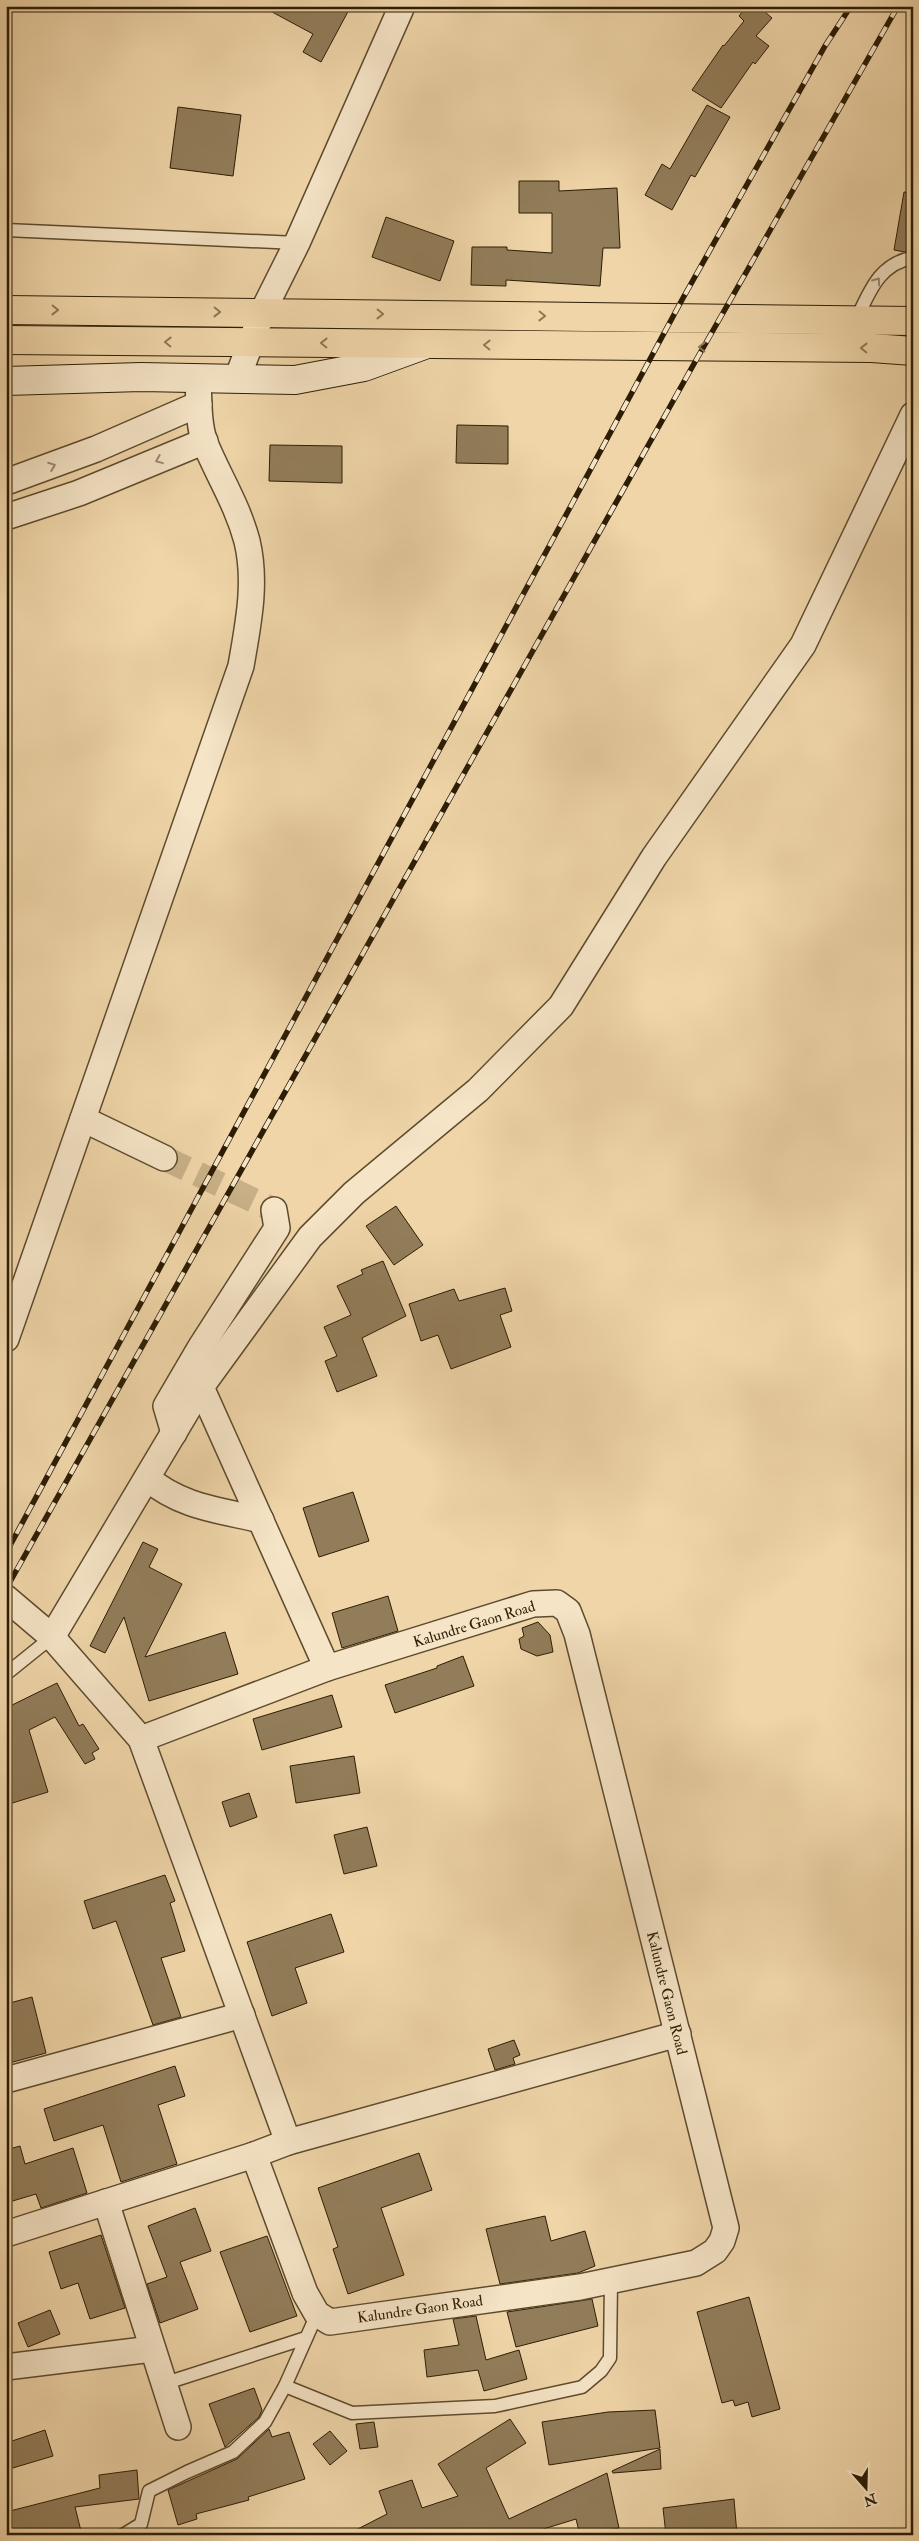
<svg xmlns="http://www.w3.org/2000/svg" width="919" height="2541" font-family="'IM FELL Double Pica',serif">
	<style>
		.building { fill: #927d5a; stroke: #2d1d05 }
		.lines { fill: none; stroke-linecap: round; stroke-linejoin: round }
		.street-tunnel { stroke: #c8b087; stroke-width: 25; stroke-dasharray: 25 12; stroke-linecap: butt }
		.lane-casing { stroke: #5e4b2e; stroke-width: 15 }
		.street-casing { stroke: #5e4b2e; stroke-width: 28 }
		.secondary-casing { stroke: #2d1d05; stroke-width: 30 }
		.highway-casing { stroke: #2d1d05; stroke-width: 30 }
		.lane { stroke: #f5e4c6; stroke-width: 12 }
		.street { stroke: #f5e4c6; stroke-width: 25 }
		.secondary { stroke: #f5e4c6; stroke-width: 28 }
		.highway { stroke: #efd5a8; stroke-width: 28 }
		.rail-casing { stroke: #2d1d05; stroke-width: 5.5 }
		.rail { stroke: #f5e4c6; stroke-width: 4; stroke-dasharray: 11; stroke-linecap: butt }
		.oneway { stroke: #9b8a6f }
		.oneway2 { stroke: #8e7956 }
		.labels { text-anchor: middle; stroke-width: 5; stroke-linejoin: round; paint-order: stroke }
		.street-label { font-size: 15px; fill: #2d1d05; stroke: #f5e4c6 }
	</style>
	<rect width="100%" height="100%" fill="#efd5a8"/>
	<filter id="stains"><feTurbulence type="fractalNoise" baseFrequency=".004" numOctaves="4"/><feColorMatrix values="0 0 0 0 .2 0 0 0 0 .09 0 0 0 0 .02 0 0 0 .5 -.17"/></filter>
	<radialGradient id="worn" r=".72"><stop offset=".6" stop-color="#630" stop-opacity="0"/><stop offset="1" stop-color="#630" stop-opacity=".3"/></radialGradient>
	<g class="building">
		<polygon points="261,6 351,6 321,62 303,52 313,34"/>
		<polygon points="747,6 758,6 772,18 756,36 769,46 755,64 753,62 721,108 692,90 723,45 724,46 744,21 739,16"/>
		<polygon points="707,105 730,117 695,177 691,175 672,210 645,195 662,164 670,169"/>
		<polygon points="178,107 241,115 233,176 170,168"/>
		<polygon points="519,181 559,181 559,191 617,188 620,248 603,248 600,286 506,280 506,286 471,285 472,247 507,247 507,250 552,253 552,213 519,213"/>
		<polygon points="904,192 913,193 913,250 905,252 894,250"/>
		<polygon points="386,217 454,241 440,281 372,257"/>
		<polygon points="457,425 508,426 508,464 456,463"/>
		<polygon points="270,445 342,446 342,483 269,481"/>
		<polygon points="396,1206 423,1245 394,1265 366,1226"/>
		<polygon points="383,1261 406,1316 362,1338 377,1376 337,1392 325,1361 337,1356 324,1327 351,1315 337,1286 363,1274 361,1270"/>
		<polygon points="505,1288 512,1311 500,1315 511,1347 451,1369 438,1335 421,1341 409,1304 454,1289 459,1301"/>
		<polygon points="353,1492 369,1541 319,1557 303,1508"/>
		<polygon points="143,1542 158,1549 149,1567 182,1584 145,1657 225,1632 238,1674 149,1701 124,1617 105,1653 90,1646"/>
		<polygon points="388,1596 398,1631 342,1648 332,1613"/>
		<polygon points="538,1622 550,1635 553,1652 537,1656 521,1649 519,1639 524,1636 522,1628"/>
		<polygon points="463,1656 474,1686 395,1713 385,1685 437,1668 437,1666"/>
		<polygon points="57,1683 79,1726 83,1724 99,1749 92,1753 95,1759 85,1764 55,1717 29,1730 48,1792 6,1805 6,1708"/>
		<polygon points="332,1695 342,1727 262,1750 253,1719"/>
		<polygon points="354,1756 360,1793 296,1803 290,1766"/>
		<polygon points="249,1793 257,1817 230,1827 222,1802"/>
		<polygon points="367,1827 377,1866 344,1874 334,1835"/>
		<polygon points="165,1875 175,1901 170,1903 185,1951 161,1958 181,2017 153,2025 116,1921 93,1929 84,1901"/>
		<polygon points="331,1914 344,1952 295,1968 307,2003 272,2016 247,1942"/>
		<polygon points="32,1997 46,2053 6,2064 6,2004"/>
		<polygon points="514,2040 520,2055 513,2058 515,2064 495,2070 488,2049"/>
		<polygon points="175,2066 185,2096 158,2105 177,2164 121,2182 103,2125 54,2141 44,2109"/>
		<polygon points="20,2146 25,2164 73,2148 87,2193 41,2208 36,2194 6,2203 6,2150"/>
		<polygon points="419,2153 432,2190 381,2208 404,2275 348,2294 333,2249 338,2247 318,2188"/>
		<polygon points="195,2208 211,2251 180,2262 198,2309 160,2323 147,2284 167,2277 148,2226"/>
		<polygon points="545,2216 551,2241 585,2231 595,2266 578,2273 500,2284 486,2229"/>
		<polygon points="101,2235 125,2308 90,2319 78,2283 61,2289 49,2252"/>
		<polygon points="267,2236 297,2316 250,2332 220,2252"/>
		<polygon points="749,2297 780,2409 752,2417 748,2402 735,2406 733,2400 722,2403 697,2312"/>
		<polygon points="592,2299 598,2326 516,2347 507,2312"/>
		<polygon points="50,2310 60,2334 28,2347 18,2323"/>
		<polygon points="476,2316 486,2360 519,2350 527,2379 484,2391 478,2370 427,2377 424,2350 459,2345 453,2319"/>
		<polygon points="254,2388 262,2410 259,2417 225,2447 209,2404"/>
		<polygon points="655,2410 660,2448 549,2465 542,2422 608,2412"/>
		<polygon points="510,2419 526,2443 486,2468 509,2519 607,2473 619,2528 580,2535 576,2519 524,2535 346,2535 387,2514 379,2491 412,2480 422,2508 458,2496 438,2464"/>
		<polygon points="374,2422 378,2447 360,2449 356,2424"/>
		<polygon points="269,2429 272,2437 289,2432 305,2479 248,2497 249,2500 196,2514 197,2519 178,2525 168,2490 237,2459"/>
		<polygon points="45,2430 53,2456 6,2470 6,2443"/>
		<polygon points="330,2431 347,2451 330,2465 313,2444"/>
		<polygon points="660,2449 661,2469 613,2473 612,2471"/>
		<polygon points="137,2470 139,2499 75,2507 82,2535 6,2535 6,2512 100,2488 99,2475"/>
		<polygon points="734,2499 737,2535 666,2535 663,2508"/>
	</g>
	<g class="lines">
		<polyline class="street-tunnel" points="164,1158 274,1210"/>
		<g class="lane-casing">
			<g id="lane">
				<polyline points="6,230 297,243"/>
				<path d="M856 320C869 293 879 263 913 258"/>
				<polyline points="6,1674 52,1637"/>
				<polyline points="163,2384 306,2338"/>
				<polyline points="285,2386 352,2413 495,2406 582,2387 601,2371 610,2358 611,2281"/>
				<polyline points="123,2535 141,2524 149,2491 187,2472 233,2452 265,2422 285,2386 317,2314"/>
			</g>
		</g>
		<g class="street-casing">
			<g id="street">
				<polyline points="237,379 262,313 297,243 402,6"/>
				<polyline points="6,482 96,449 199,404"/>
				<polyline points="6,517 79,493 205,441"/>
				<polyline points="83,1119 164,1158"/>
				<path d="M6 1339 241 666C248 625 257 583 247 541 237 504 219 477 205 443 198 424 199 399 198 379"/>
				<polyline points="201,1387 327,1668"/>
				<polyline points="174,1433 166,1406 200,1348 277,1228 274,1210"/>
				<path d="M147 1478C181 1507 219 1510 261 1520"/>
				<polyline points="6,1598 52,1637 141,1739 288,2142 254,2155 6,2234"/>
				<polyline points="52,1637 201,1387 310,1237 354,1193 478,1090 561,1006 654,857 803,645 913,415"/>
				<polyline points="141,1739 327,1668 533,1604 557,1603 568,1611 577,1634 726,2228 722,2241 715,2251 696,2263 580,2287 330,2322 317,2314 305,2293 254,2155"/>
				<polyline points="6,2080 242,2015"/>
				<polyline points="288,2142 678,2034"/>
				<polyline points="106,2202 178,2427"/>
				<polyline points="6,2367 152,2349"/>
			</g>
		</g>
		<g class="secondary-casing">
			<polyline id="secondary" points="6,381 141,377 295,380 364,367 427,344"/>
		</g>
		<g class="highway-casing">
			<g id="highway">
				<polyline points="6,310 913,321"/>
				<polyline points="6,340 872,348 913,351"/>
			</g>
		</g>
		<use href="#lane" class="lane"/>
		<use href="#street" class="street"/>
		<use href="#secondary" class="secondary"/>
		<use href="#highway" class="highway"/>
		<g class="rail-casing">
			<g id="rail">
				<polyline points="6,1553 683,298 825,46 851,6"/>
				<polyline points="6,1589 695,362 898,6"/>
			</g>
		</g>
		<use href="#rail" class="rail"/>
	</g>
	<defs><path id="oneway-chevron" d="M-2-3.5L2.5 0L-2 3.5" fill="none" stroke-width="1.6" stroke-linecap="round" stroke-linejoin="round" transform="scale(1.25)"/></defs>
	<g class="oneway">
		<use href="#oneway-chevron" transform="translate(877 281) rotate(-54)"/>
		<use href="#oneway-chevron" transform="translate(159 460) rotate(158)"/>
		<use href="#oneway-chevron" transform="translate(52 466) rotate(-21)"/>
	</g>
	<g class="oneway2">
		<use href="#oneway-chevron" transform="translate(55 310) rotate(1)"/>
		<use href="#oneway-chevron" transform="translate(217 312) rotate(1)"/>
		<use href="#oneway-chevron" transform="translate(380 314) rotate(1)"/>
		<use href="#oneway-chevron" transform="translate(542 316) rotate(1)"/>
		<use href="#oneway-chevron" transform="translate(168 342) rotate(-179)"/>
		<use href="#oneway-chevron" transform="translate(324 343) rotate(-179)"/>
		<use href="#oneway-chevron" transform="translate(487 345) rotate(-179)"/>
		<use href="#oneway-chevron" transform="translate(702 347) rotate(-179)"/>
		<use href="#oneway-chevron" transform="translate(864 348) rotate(-179)"/>
	</g>
	<g class="labels">
		<g class="street-label">
			<text transform="translate(474 1624) rotate(-17)" y="5">Kalundre Gaon Road</text>
			<text transform="translate(667 1993) rotate(76)" y="5">Kalundre Gaon Road</text>
			<text transform="translate(420 2309) rotate(-8)" y="5">Kalundre Gaon Road</text>
		</g>
	</g>
	<rect width="919" height="2541" fill="none" stroke="#efd5a8" stroke-width="25"/>
	<rect x="8" y="8" width="904" height="2526" fill="none" stroke="#2d1d05" stroke-width="2.5"/>
	<rect x="12" y="12" width="894" height="2516" fill="none" stroke="#2d1d05"/>
	<g transform="translate(866 2488) rotate(160)" stroke="#f5e4c6" stroke-width="4" paint-order="stroke">
	<path d="M0-4L9 19L0 12L-9 19Z" fill="#2d1d05"/>
	<text y="-8" font-size="14" font-weight="bold" text-anchor="middle" fill="#2d1d05">N</text>
	</g>
	<rect width="100%" height="100%" filter="url(#stains)"/>
	<rect width="100%" height="100%" fill="url(#worn)"/>
</svg>
